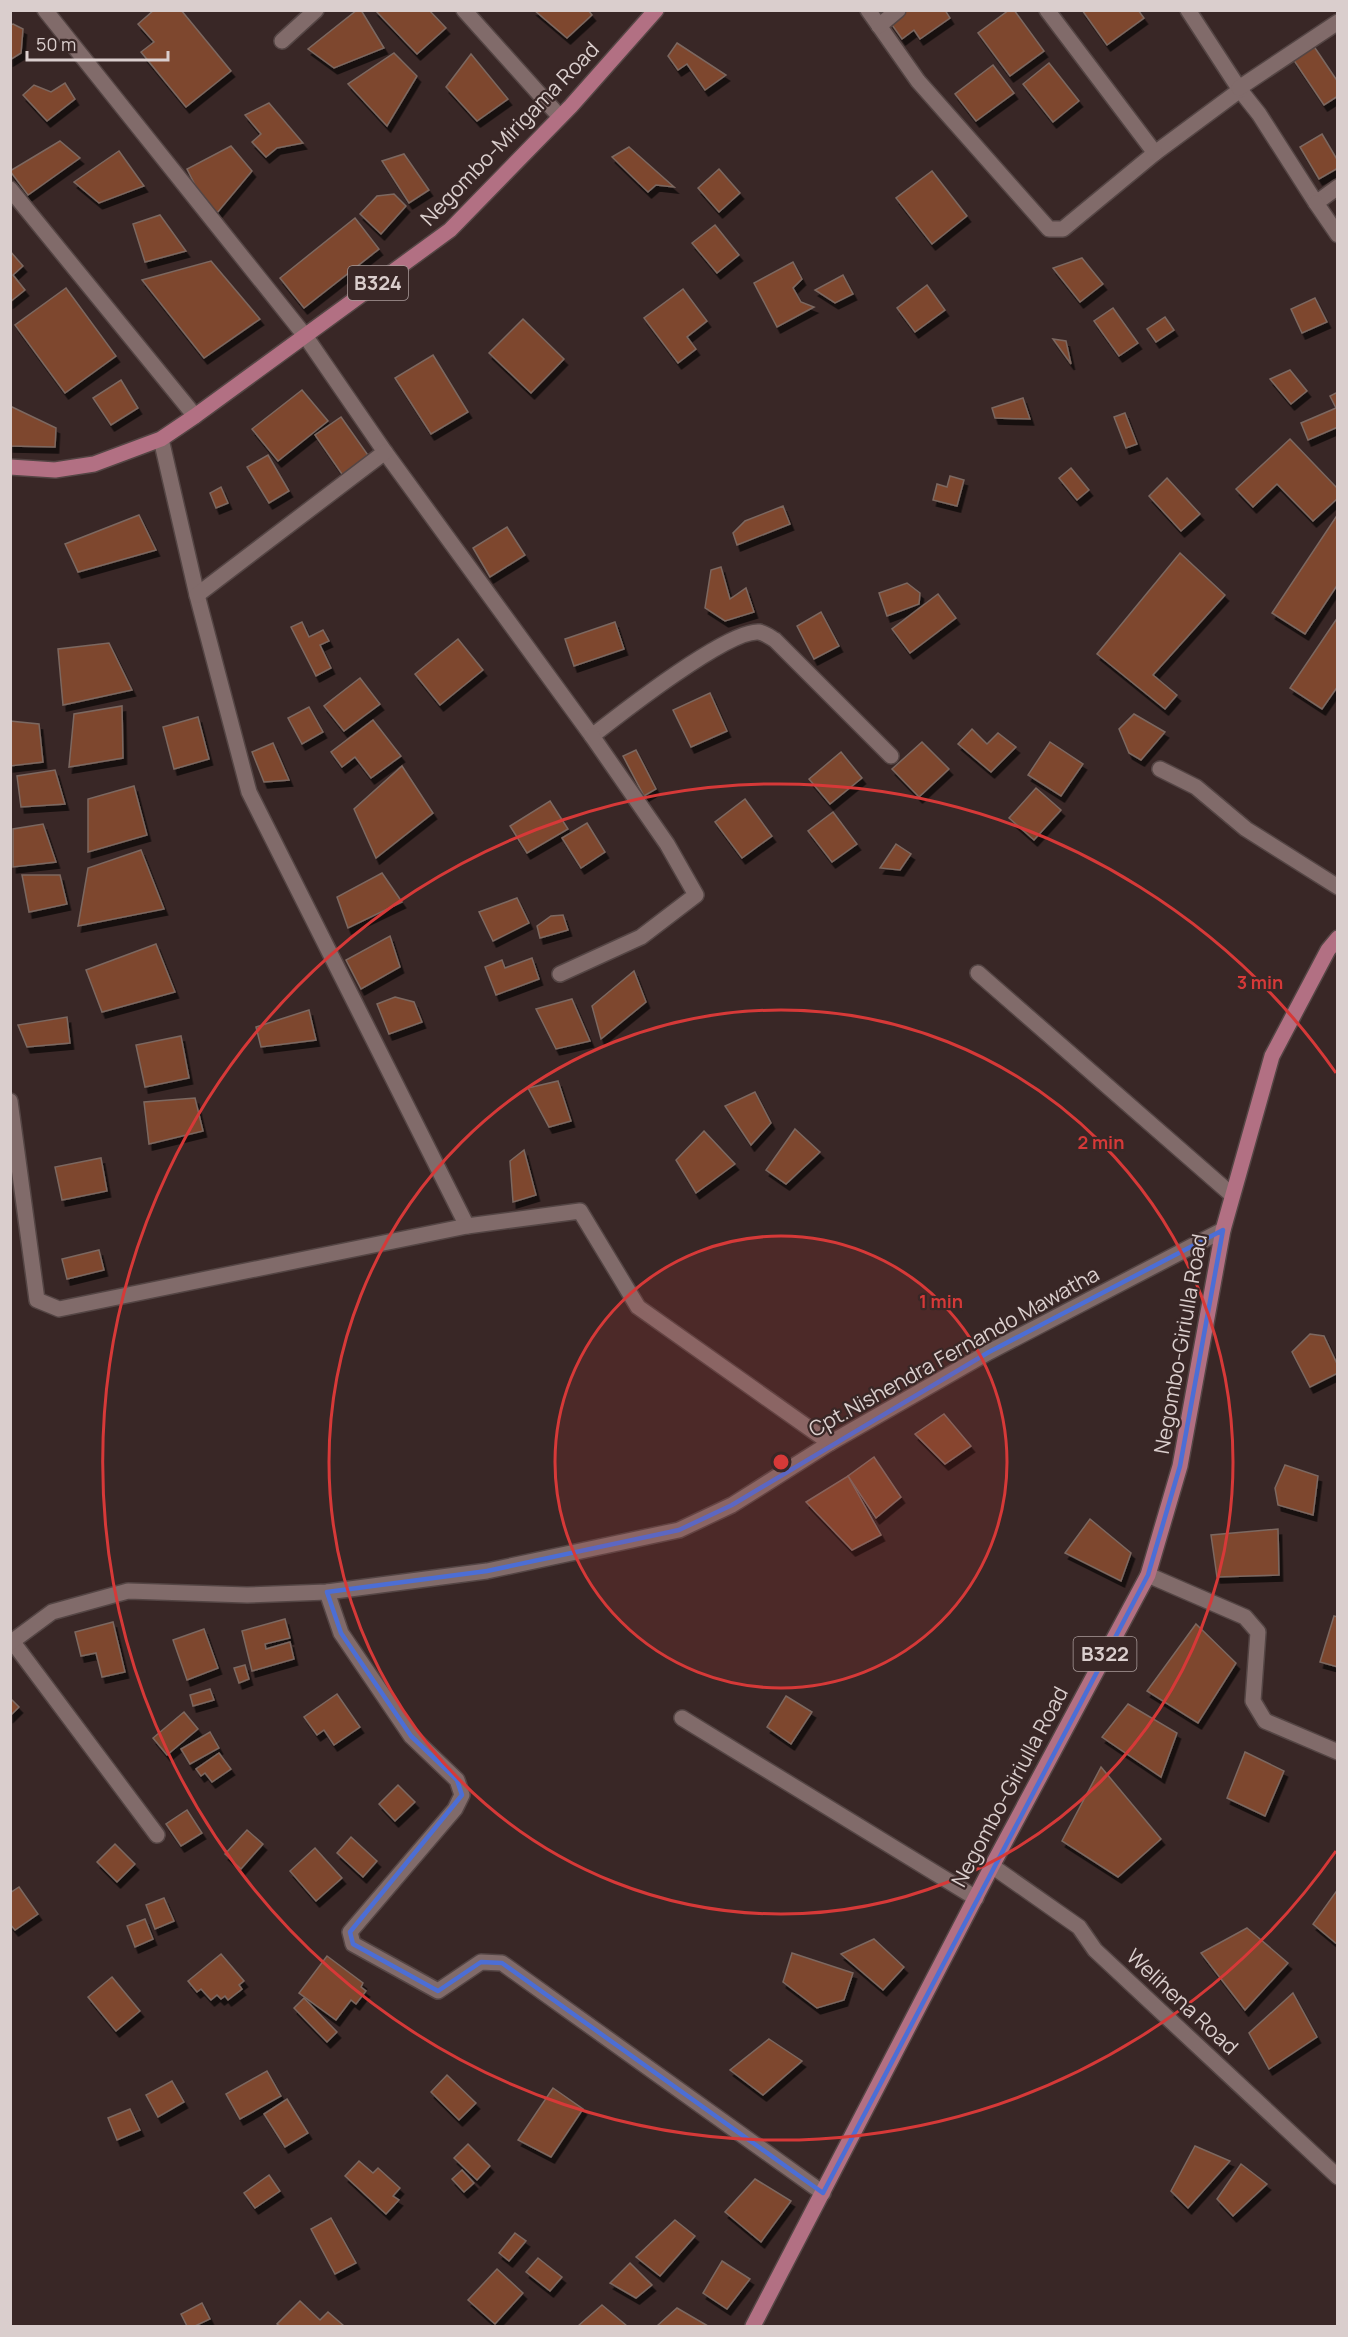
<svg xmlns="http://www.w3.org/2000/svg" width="1348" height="2337" font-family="Manrope,sans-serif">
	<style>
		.building { fill: #7e462e; stroke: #7c6860; stroke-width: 1.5; filter: url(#shadow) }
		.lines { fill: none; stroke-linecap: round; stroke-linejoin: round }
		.minor-casing { stroke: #544544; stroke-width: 18 }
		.tertiary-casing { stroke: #544544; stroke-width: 18 }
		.primary-casing { stroke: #544544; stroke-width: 18 }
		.minor { stroke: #816b6a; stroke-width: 15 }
		.tertiary { stroke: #816b6a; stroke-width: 15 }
		.primary { stroke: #b27083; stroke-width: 15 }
		.marked { fill: none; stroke: #4c6ed5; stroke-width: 4.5; stroke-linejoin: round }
		.ring { fill: none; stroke: #d63938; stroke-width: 3 }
		.labels { text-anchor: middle; stroke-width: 4.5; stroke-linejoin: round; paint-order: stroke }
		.shield { fill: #392726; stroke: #aa9c9b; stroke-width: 1.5 }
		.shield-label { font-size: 20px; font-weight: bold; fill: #dacecd }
		.street-label { font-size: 21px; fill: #dacecd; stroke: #392726 }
		.centre { fill: #d63938; stroke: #392726; stroke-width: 3 }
		.ring-label { font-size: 18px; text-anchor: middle; font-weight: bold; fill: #d63938; stroke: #392726; stroke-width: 4.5; stroke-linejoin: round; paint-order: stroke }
	</style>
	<defs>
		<filter id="shadow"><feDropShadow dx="3.5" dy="6" stdDeviation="0" flood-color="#0009"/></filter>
	</defs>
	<rect width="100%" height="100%" fill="#392726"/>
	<g class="building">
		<polygon points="154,10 181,10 231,71 186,107 141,52 154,42 138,24"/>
		<polygon points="357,10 361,10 384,48 334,68 308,49"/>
		<polygon points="375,10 429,10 446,28 417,54"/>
		<polygon points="534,10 588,10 592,15 567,38"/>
		<polygon points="906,10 945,10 950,18 920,39 914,30 902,39 890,22"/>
		<polygon points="1009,10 1014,10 1044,51 1010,76 978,33"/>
		<polygon points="1082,10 1138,10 1144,18 1107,45"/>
		<polygon points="13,24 23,29 21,53 10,60 10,25"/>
		<polygon points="677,43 726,75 705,90 687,64 678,70 668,56"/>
		<polygon points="1313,45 1338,82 1338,96 1324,105 1293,59"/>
		<polygon points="394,53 417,76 387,126 348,84"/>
		<polygon points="471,54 508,99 477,121 446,87"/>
		<polygon points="1049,63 1079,101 1053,122 1023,84"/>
		<polygon points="993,65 1014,93 976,121 955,94"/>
		<polygon points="65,83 75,99 47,121 23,95 34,85 51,92"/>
		<polygon points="269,103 303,143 277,148 266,157 252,142 261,134 245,115"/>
		<polygon points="1322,134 1338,161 1338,168 1319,179 1300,147"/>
		<polygon points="60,141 80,158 28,195 10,171"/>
		<polygon points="231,146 252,171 212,219 187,169"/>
		<polygon points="629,147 674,187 656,185 648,192 612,157"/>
		<polygon points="119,151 144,186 99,203 74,182"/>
		<polygon points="404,154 429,190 409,203 382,161"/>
		<polygon points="719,169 740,193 719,212 698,188"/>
		<polygon points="932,171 967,216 932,244 896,198"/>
		<polygon points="394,194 406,206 381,234 360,214 377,196"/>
		<polygon points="160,215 186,251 145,262 133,224"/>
		<polygon points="355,218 379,249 304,308 280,278"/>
		<polygon points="715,225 739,255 717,273 692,243"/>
		<polygon points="10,251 23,266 13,275 25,290 10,302"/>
		<polygon points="1082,258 1103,284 1080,302 1053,268"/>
		<polygon points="211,261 260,319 204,358 142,280"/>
		<polygon points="793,262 802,279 793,288 801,302 814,307 777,327 754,283"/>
		<polygon points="843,275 853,294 835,303 815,290"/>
		<polygon points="927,285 945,310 915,332 897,308"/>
		<polygon points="66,288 116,356 65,393 15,325"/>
		<polygon points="683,289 707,321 687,337 696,349 678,363 644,318"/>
		<polygon points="1315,298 1327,322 1302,333 1291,309"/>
		<polygon points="1113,308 1138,343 1119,356 1094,321"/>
		<polygon points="1165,317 1174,330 1156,342 1147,329"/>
		<polygon points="523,319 564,359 531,393 489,353"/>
		<polygon points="1053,339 1066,341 1071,364"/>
		<polygon points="433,355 468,412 431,434 395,378"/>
		<polygon points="1290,370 1307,391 1291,404 1270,379"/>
		<polygon points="121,380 138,408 111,425 93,398"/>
		<polygon points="302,390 328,421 278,461 252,429"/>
		<polygon points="1338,392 1338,427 1308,440 1301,423 1336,408 1330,396"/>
		<polygon points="1023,398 1030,419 995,418 992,408"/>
		<polygon points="10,406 56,428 55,447 10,446"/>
		<polygon points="1125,413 1137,444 1126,448 1114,417"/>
		<polygon points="341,417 370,458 344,477 315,435"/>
		<polygon points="1290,439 1338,489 1338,498 1313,521 1277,484 1253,507 1236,489"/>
		<polygon points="268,455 289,491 269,503 247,467"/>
		<polygon points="1071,468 1089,490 1077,500 1059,478"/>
		<polygon points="950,476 964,480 957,506 933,500 937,484 947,487"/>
		<polygon points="1167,478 1200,514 1181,531 1149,496"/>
		<polygon points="221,487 228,503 216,508 210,493"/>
		<polygon points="783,506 790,524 737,545 733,533 745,521"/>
		<polygon points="1338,514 1338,584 1305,634 1272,613"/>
		<polygon points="139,515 156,550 78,572 65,544"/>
		<polygon points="507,527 525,555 490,577 473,548"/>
		<polygon points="1180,553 1225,595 1153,675 1177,695 1165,709 1097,654"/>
		<polygon points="721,567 730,599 746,588 754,612 725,621 705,608 711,570"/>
		<polygon points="907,583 920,593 919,604 887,616 879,593"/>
		<polygon points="938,594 956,618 910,653 892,629"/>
		<polygon points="821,612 839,646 814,659 797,626"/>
		<polygon points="1338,617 1338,686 1322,709 1290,688"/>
		<polygon points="302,622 309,637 323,630 329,641 320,645 331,668 316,676 291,627"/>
		<polygon points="615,622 624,649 574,666 565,639"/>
		<polygon points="458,639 483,670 440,705 415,674"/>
		<polygon points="109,643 132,690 63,705 58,649"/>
		<polygon points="360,678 380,704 344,731 324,706"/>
		<polygon points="710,693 727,731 691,747 673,710"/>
		<polygon points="122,706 123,758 69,767 74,714"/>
		<polygon points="309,707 323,732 302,744 288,718"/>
		<polygon points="1134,714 1165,732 1141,760 1129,753 1119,729"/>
		<polygon points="198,717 209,759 174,769 163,727"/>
		<polygon points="373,720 401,756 371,778 355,757 342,767 331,752"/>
		<polygon points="10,721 39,724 43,762 10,766"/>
		<polygon points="972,729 987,744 998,733 1016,747 991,772 958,744"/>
		<polygon points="922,742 949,769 919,797 892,769"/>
		<polygon points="1050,742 1083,764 1061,796 1028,775"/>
		<polygon points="273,743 289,780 264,782 252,752"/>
		<polygon points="636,750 656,789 644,796 623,756"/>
		<polygon points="841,752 862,778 830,804 809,779"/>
		<polygon points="402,766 433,813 376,858 354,809"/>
		<polygon points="55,770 65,804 21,807 17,776"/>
		<polygon points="134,786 147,835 88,852 88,799"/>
		<polygon points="1036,788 1061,810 1034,840 1009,818"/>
		<polygon points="745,799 772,836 742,858 715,822"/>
		<polygon points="550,801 568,829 527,853 510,826"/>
		<polygon points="833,812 857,844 832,862 808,831"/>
		<polygon points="587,823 605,852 581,868 562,838"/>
		<polygon points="43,824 56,862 13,867 13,829"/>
		<polygon points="896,844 911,854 900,870 880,868"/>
		<polygon points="141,850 164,909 78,926 88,868"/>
		<polygon points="382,873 402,902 348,928 337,897"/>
		<polygon points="22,875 60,875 67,904 29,912"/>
		<polygon points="517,898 529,923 493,941 479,912"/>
		<polygon points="563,915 568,930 540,938 537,926 551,916"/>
		<polygon points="390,936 400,967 361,989 346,960"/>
		<polygon points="156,944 175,992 102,1012 86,970"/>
		<polygon points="532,958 539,979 496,995 485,967 502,960 505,968"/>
		<polygon points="634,971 646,1002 601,1039 592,1006"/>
		<polygon points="395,997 414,1002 422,1022 389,1034 377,1004"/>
		<polygon points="572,999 590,1041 556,1049 536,1009"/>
		<polygon points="309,1010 316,1040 261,1047 256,1027"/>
		<polygon points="67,1017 70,1043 27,1047 18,1025"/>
		<polygon points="181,1036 189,1078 145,1087 136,1045"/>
		<polygon points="558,1081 571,1121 549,1127 528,1088"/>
		<polygon points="755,1092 771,1123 751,1145 725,1106"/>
		<polygon points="195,1098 203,1131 149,1144 144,1102"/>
		<polygon points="795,1129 820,1152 786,1184 766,1170"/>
		<polygon points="704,1131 735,1164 696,1193 676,1160"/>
		<polygon points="524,1150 536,1195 513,1202 510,1161"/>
		<polygon points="101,1158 107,1191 62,1200 55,1167"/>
		<polygon points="99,1250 104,1270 67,1279 62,1259"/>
		<polygon points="1310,1334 1324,1336 1338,1366 1338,1373 1310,1387 1292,1352"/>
		<polygon points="944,1414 971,1446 945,1464 915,1434"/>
		<polygon points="874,1457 901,1497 876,1518 848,1476"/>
		<polygon points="1285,1465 1318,1476 1313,1515 1278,1505 1275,1488"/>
		<polygon points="848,1476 881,1535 852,1550 806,1502"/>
		<polygon points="1090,1519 1131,1553 1121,1581 1065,1553"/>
		<polygon points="1278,1529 1279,1575 1217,1577 1211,1535"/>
		<polygon points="1334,1616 1338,1617 1338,1667 1320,1662"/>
		<polygon points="285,1619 290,1638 265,1644 266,1649 290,1642 294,1659 252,1671 242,1631"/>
		<polygon points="113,1622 125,1672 102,1677 96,1653 81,1656 75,1632"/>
		<polygon points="1196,1624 1236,1663 1198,1723 1147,1691"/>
		<polygon points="204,1629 218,1668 187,1680 173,1640"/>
		<polygon points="245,1665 249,1679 239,1683 234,1668"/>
		<polygon points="210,1689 214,1700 193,1706 190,1695"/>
		<polygon points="337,1694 360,1727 334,1745 324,1730 317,1735 304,1717"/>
		<polygon points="786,1696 812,1712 791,1744 767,1727"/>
		<polygon points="10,1698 19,1707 10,1716"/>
		<polygon points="1128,1704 1177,1733 1161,1777 1102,1737"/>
		<polygon points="184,1712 198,1729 167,1755 153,1738"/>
		<polygon points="210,1732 219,1748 190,1764 181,1749"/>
		<polygon points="1245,1752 1284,1771 1265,1816 1227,1798"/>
		<polygon points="219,1753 231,1769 212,1782 205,1773 201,1776 196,1769"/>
		<polygon points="1101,1767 1161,1839 1118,1877 1062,1841"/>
		<polygon points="398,1785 415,1802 395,1821 379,1804"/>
		<polygon points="187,1810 202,1833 181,1846 166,1824"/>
		<polygon points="247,1830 263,1844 241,1869 225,1854"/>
		<polygon points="351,1837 377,1861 363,1877 337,1853"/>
		<polygon points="115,1844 135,1864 117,1882 97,1862"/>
		<polygon points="315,1848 342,1878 316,1901 290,1871"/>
		<polygon points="19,1887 38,1914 15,1930 10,1924 10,1893"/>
		<polygon points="1338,1889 1338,1945 1313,1924"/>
		<polygon points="164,1898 174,1921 155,1929 146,1905"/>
		<polygon points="145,1919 153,1939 135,1947 127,1926"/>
		<polygon points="1247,1928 1288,1963 1245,2010 1201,1953"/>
		<polygon points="874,1939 904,1967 883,1990 841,1954"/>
		<polygon points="792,1953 853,1973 844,2000 817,2008 783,1982"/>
		<polygon points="221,1954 244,1981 239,1985 242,1989 228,2000 225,1996 221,1999 217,1995 211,2000 201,1989 197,1992 188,1981"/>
		<polygon points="327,1956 363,1983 361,1987 366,1991 356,2004 351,2000 336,2020 299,1993"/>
		<polygon points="112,1977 140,2011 116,2031 88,1997"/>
		<polygon points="1293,1993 1317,2037 1269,2069 1249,2033"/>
		<polygon points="304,1998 337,2032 327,2042 294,2008"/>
		<polygon points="769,2039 802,2061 763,2095 730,2070"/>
		<polygon points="267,2071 281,2096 240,2119 226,2094"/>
		<polygon points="447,2075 476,2103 459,2120 431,2092"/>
		<polygon points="172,2081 184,2102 158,2117 146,2095"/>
		<polygon points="553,2088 583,2109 551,2157 518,2140"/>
		<polygon points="287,2099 308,2133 285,2147 264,2114"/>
		<polygon points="130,2109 140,2130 117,2140 108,2118"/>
		<polygon points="468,2144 490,2166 477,2180 454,2158"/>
		<polygon points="1195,2146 1230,2161 1188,2208 1171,2191"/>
		<polygon points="359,2161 373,2173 378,2168 400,2188 393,2196 399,2200 386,2214 345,2176"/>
		<polygon points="1241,2164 1267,2184 1233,2216 1217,2199"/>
		<polygon points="462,2170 474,2183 464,2192 452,2179"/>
		<polygon points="269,2175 280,2191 255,2208 244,2193"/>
		<polygon points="755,2179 791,2201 761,2242 725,2212"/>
		<polygon points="331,2218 356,2263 335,2274 311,2229"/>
		<polygon points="675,2220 695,2236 660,2276 636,2257"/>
		<polygon points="515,2233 526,2241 509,2261 499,2253"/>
		<polygon points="538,2258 562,2277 550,2291 526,2272"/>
		<polygon points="722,2261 750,2279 727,2309 703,2293"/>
		<polygon points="630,2263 652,2285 636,2298 610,2283"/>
		<polygon points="497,2269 523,2293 495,2324 468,2300"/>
		<polygon points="300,2301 320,2320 328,2312 344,2326 280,2326 277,2324"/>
		<polygon points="202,2303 210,2319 195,2326 187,2326 181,2314"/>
		<polygon points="602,2305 627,2326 578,2326"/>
		<polygon points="677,2308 708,2326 657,2326"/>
	</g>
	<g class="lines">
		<g class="minor-casing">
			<g id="minor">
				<path d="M45 10 306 337 385 452 592 736C620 714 728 629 759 632 765 633 770 637 775 640L891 756"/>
				<polyline points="464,10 560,117"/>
				<polyline points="868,10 918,81 1049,229 1063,229 1155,153 1240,90 1259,114 1316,203 1338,187"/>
				<polyline points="1047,10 1155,153"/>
				<polyline points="1188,10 1240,90"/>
				<polyline points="879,26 898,10"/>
				<polyline points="282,41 316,10"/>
				<polyline points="1239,88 1338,22"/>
				<polyline points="10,189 195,416"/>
				<polyline points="1316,203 1338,235"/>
				<polyline points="161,439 197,595 249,792 467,1226"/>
				<polyline points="197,595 385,452"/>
				<polyline points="978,973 1232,1195"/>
				<polyline points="560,974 641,937 696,895 667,844 592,736"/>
				<polyline points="10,1101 37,1300 59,1309 467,1226 580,1211 638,1307 830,1443"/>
				<polyline points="1148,1575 1245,1617 1258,1632 1253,1701 1265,1721 1338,1752"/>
				<polyline points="327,1592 341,1633 411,1736 457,1780 462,1795 455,1809 350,1932 353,1944 438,1991 481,1962 502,1963 823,2193"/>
				<polyline points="12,1641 157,1835"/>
				<polyline points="10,1643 52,1612 128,1591 247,1595 327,1592 487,1571 679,1530 732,1505 830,1443 989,1352 1223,1230"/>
				<polyline points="682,1718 976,1898"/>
				<polyline points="992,1866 1079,1927 1095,1950 1338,2177"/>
			</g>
		</g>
		<g class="tertiary-casing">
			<polyline id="tertiary" points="1160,769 1196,787 1246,829 1338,887"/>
		</g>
		<g class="primary-casing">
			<g id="primary">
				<polyline points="10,467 55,470 94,464 161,439 195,416 450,230 571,106 656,10"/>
				<polyline points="753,2326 992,1866 1148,1575 1180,1466 1223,1230 1272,1056 1328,950 1338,938"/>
			</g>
		</g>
		<use href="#minor" class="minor"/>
		<use href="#tertiary" class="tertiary"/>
		<use href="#primary" class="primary"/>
	</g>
	<path class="marked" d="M1223 1230 1180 1466 1148 1575 823 2193 502 1963 481 1962 438 1991 353 1944 350 1932 462 1795 457 1780 411 1736 341 1633 327 1592 487 1571 679 1530 732 1505 989 1352Z"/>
	<circle cx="781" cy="1462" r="226" fill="#d63938" fill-opacity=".12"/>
	<g class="ring">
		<circle cx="781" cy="1462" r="226"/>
		<circle cx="781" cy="1462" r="452"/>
		<path d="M1336 1851A678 678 0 1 1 1336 1073"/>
	</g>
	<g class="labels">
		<g class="shield">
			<rect x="348" y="266" width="60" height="34" rx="4.5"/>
			<rect x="1073.5" y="1637" width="63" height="34" rx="4.5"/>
		</g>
		<g class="shield-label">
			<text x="378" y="290">B324</text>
			<text x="1105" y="1661">B322</text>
		</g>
		<g class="street-label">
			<text transform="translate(510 134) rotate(-46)" y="7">Negombo-Mirigama Road</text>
			<text transform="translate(1181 1344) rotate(-80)" y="7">Negombo-Giriulla Road</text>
			<text transform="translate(954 1352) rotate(-29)" y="7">Cpt.Nishendra Fernando Mawatha</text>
			<text transform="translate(1010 1787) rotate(-62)" y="7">Negombo-Giriulla Road</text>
			<text transform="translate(1182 2002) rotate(43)" y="7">Welihena Road</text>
		</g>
	</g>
	<circle cx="781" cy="1462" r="9" class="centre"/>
	<g class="ring-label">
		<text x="1260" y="989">3 min</text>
		<text x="1101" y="1149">2 min</text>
		<text x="941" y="1308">1 min</text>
	</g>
	<rect width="1348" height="2337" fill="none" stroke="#dacecd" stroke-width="24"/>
	<path d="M27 51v9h141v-9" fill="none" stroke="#dacecd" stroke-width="3"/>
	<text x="36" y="51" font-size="18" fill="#dacecd" stroke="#392726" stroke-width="4.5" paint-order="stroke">50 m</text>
</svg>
